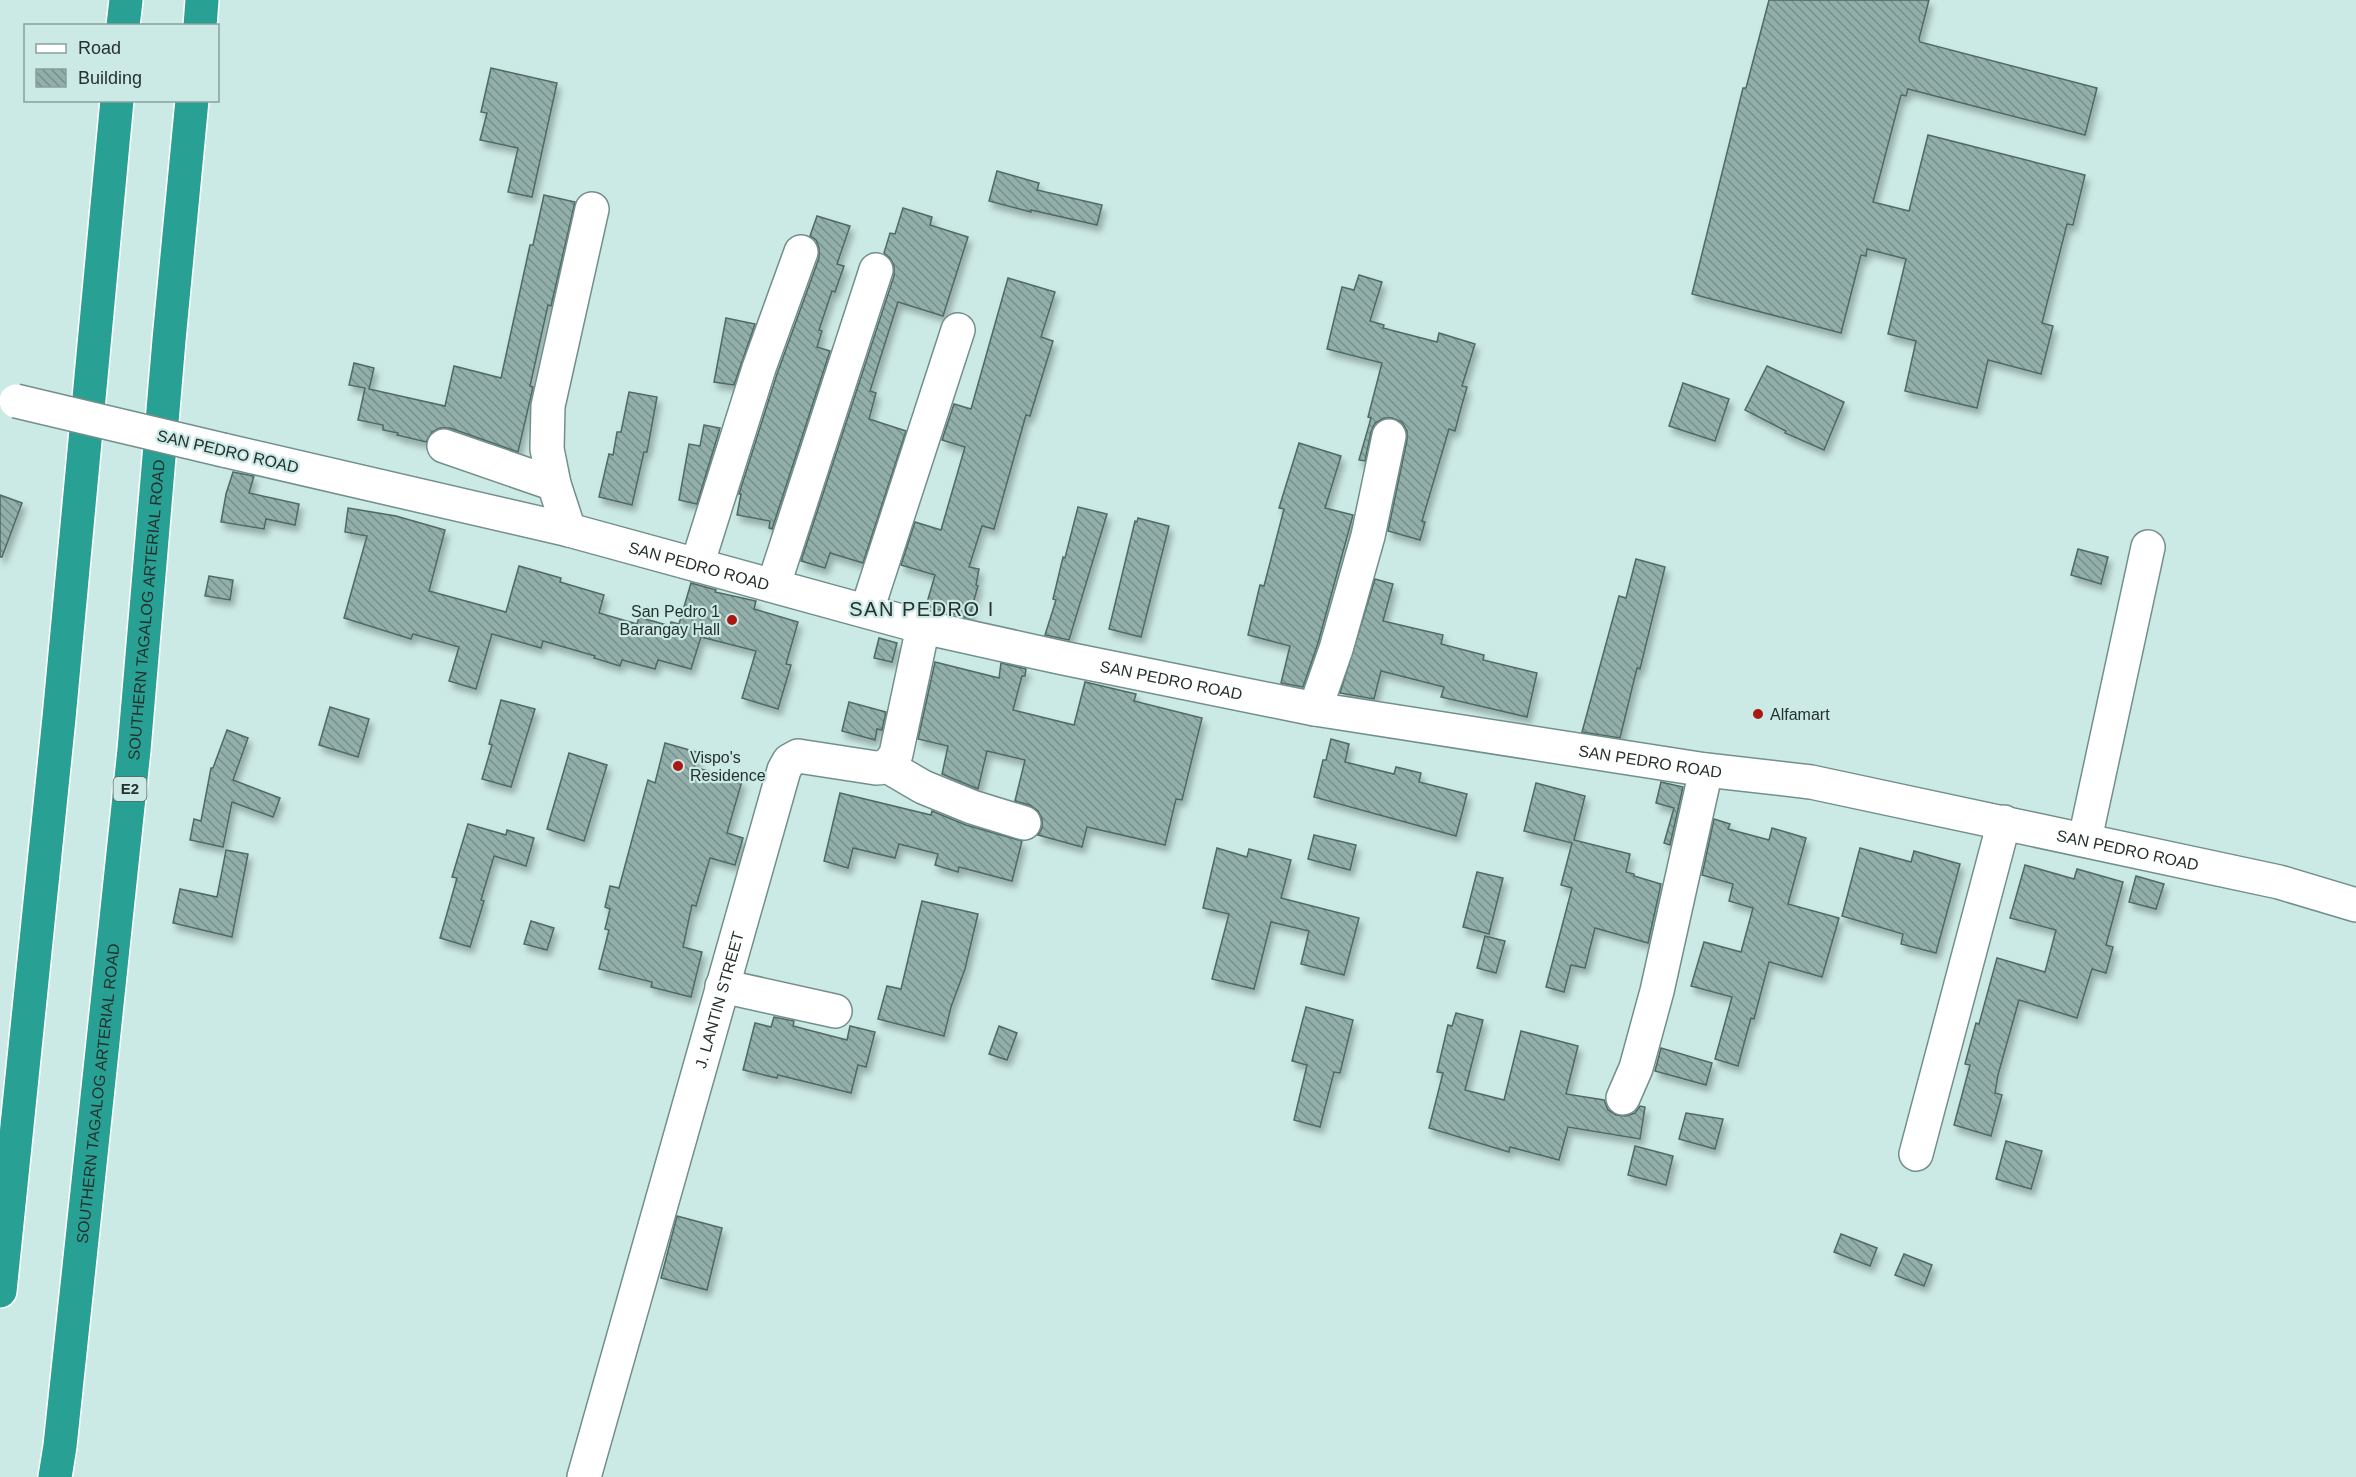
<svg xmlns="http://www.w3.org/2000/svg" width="2356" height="1477" font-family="Arial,sans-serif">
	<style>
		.building { fill: url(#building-back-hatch); stroke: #4f6a66; stroke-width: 1.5; filter: url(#shadow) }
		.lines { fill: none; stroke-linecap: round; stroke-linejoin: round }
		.minor-casing { stroke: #738f8b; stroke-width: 36 }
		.highway-casing { stroke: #fff; stroke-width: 36 }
		.minor { stroke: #fff; stroke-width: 33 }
		.highway { stroke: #28a093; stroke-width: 33 }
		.minor-bridge-casing { stroke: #738f8b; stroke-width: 36; stroke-linecap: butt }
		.minor-bridge { stroke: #fff; stroke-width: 33 }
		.poi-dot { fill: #aa1813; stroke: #cceae5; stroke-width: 2 }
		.labels { text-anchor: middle; stroke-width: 4.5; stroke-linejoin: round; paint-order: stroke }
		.shield { fill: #cceae5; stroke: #576866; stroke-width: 1.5 }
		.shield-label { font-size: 15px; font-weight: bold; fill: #25312f }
		.street-label { font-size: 16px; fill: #25312f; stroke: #cceae5 }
		.poi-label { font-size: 16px; fill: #25312f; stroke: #cceae5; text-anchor: start }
		.quarter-label { font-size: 20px; letter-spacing: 1.5px; fill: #25312f; stroke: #cceae5 }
	</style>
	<defs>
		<pattern id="building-back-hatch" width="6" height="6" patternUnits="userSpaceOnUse" patternTransform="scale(1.5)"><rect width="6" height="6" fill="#92afaa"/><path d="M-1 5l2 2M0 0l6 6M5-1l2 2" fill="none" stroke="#778f8b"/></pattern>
		<filter id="shadow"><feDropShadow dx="3.5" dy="6" stdDeviation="3" flood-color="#0004"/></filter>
	</defs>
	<rect width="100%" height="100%" fill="#cceae5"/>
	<g class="building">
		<polygon points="1769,0 1929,0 1919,39 1920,42 2097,88 2085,135 1908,89 1906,96 1901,95 1873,202 1909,211 1928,135 2085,175 2073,225 2067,224 2042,323 2053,326 2041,374 1988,360 1977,408 1905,391 1916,341 1888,334 1906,259 1867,249 1866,256 1861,255 1841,333 1692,294 1743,88 1746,88"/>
		<polygon points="491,68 557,83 532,197 508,192 518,148 480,140 487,113 481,112"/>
		<polygon points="997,171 1039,183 1037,190 1102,205 1097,225 1031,210 1031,212 989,201"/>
		<polygon points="544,195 575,202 551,306 548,305 530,386 533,387 518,452 450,428 440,428 432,432 426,442 397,435 398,433 383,430 383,425 358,420 365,388 349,385 354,363 374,368 369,389 445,406 454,366 501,378 530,245 533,245"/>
		<polygon points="903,208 932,217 930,225 968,237 943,316 898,302 870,391 876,393 869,419 906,431 863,563 830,553 825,568 801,561 894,276 894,266 890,258 884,253 890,233 895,234"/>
		<polygon points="817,216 850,226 837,264 844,266 835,292 832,291 819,330 822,331 817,347 830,351 772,529 769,528 770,521 737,515 741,494 739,494 777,374 819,258 819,248 816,240 810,236"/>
		<polygon points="1359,275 1382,282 1370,321 1384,325 1383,328 1437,342 1439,333 1475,344 1462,386 1467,387 1461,408 1455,431 1449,429 1422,521 1425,522 1420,540 1388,531 1407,440 1407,431 1402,422 1392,418 1384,418 1375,423 1371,432 1365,461 1359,460 1371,418 1368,417 1382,363 1327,349 1342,287 1354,290"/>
		<polygon points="1008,278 1055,292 1041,337 1053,341 1030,416 1026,415 994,529 982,526 969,567 979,569 976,585 978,586 969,618 926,606 935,575 901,565 915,522 941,530 965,447 942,440 954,404 971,409"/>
		<polygon points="726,318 755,324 734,385 714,382"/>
		<polygon points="1767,366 1844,402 1824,450 1785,433 1786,431 1745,410"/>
		<polygon points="1683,383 1729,399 1715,441 1669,426"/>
		<polygon points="629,392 657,397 647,452 644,452 632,505 599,497 609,454 613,455 617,432 621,432"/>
		<polygon points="704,425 720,428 697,504 679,500 689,444 700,446"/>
		<polygon points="1299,443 1341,456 1325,508 1353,515 1318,643 1303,687 1281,683 1290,646 1248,635 1260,585 1264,586 1284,509 1279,508"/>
		<polygon points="233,472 254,476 249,493 299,504 295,525 266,519 264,529 221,522 226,494"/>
		<polygon points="0,495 22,503 2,557 0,557"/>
		<polygon points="1078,507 1107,514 1069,640 1045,635 1056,600 1053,599 1063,557 1065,558"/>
		<polygon points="348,508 396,516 445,530 429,591 506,612 519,566 561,578 560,582 604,595 599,613 637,624 639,617 670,626 671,622 679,624 691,583 716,590 715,592 756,601 754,609 798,622 786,664 791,665 778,709 742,698 756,651 701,637 691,669 658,660 655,669 622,660 620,666 594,658 595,656 543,641 541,648 492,634 476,689 449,681 459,647 413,634 411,639 344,618 367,536 345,532"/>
		<polygon points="1138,518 1169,526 1141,637 1109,629 1135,521 1137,522"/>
		<polygon points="2078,549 2108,557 2101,584 2071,575"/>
		<polygon points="1636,559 1665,567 1640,669 1637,668 1620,738 1582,732 1619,596 1626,598"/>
		<polygon points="209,576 233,580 230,600 205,596"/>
		<polygon points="1375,579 1393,584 1383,621 1443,635 1441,644 1484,655 1483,660 1537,673 1527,717 1441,697 1444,687 1381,671 1374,699 1340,693"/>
		<polygon points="879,638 897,643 892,662 874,658"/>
		<polygon points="935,662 999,678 1001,663 1026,669 1025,676 1022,676 1013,710 1074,725 1085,682 1136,694 1134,701 1202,718 1182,800 1176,799 1165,845 1087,827 1082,847 1038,835 1042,828 1042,819 1038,811 1030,805 1015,801 1025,760 987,751 978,789 942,774 948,746 918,739"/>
		<polygon points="501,700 535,709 511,787 482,779 492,745 489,744"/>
		<polygon points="849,702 886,712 882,730 877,729 875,740 842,731"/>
		<polygon points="330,707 369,719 358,757 319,745"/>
		<polygon points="227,730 248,738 233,780 280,798 273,817 232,802 223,847 190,840 194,819 201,821 211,768 213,768"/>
		<polygon points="1331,739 1349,744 1345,762 1394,774 1396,767 1421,773 1419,782 1467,794 1456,836 1314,797 1323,760 1326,760"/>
		<polygon points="665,743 700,753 694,767 742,781 727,833 743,838 735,865 710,858 696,906 692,905 683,947 702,952 691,997 651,987 652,982 599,969 609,930 605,929 610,909 605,907 610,886 619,888 648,780 655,783"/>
		<polygon points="569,753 607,765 584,841 547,829"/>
		<polygon points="1661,782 1683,787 1670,845 1664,843 1674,808 1656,803"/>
		<polygon points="1536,783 1585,796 1574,840 1630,854 1626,872 1634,874 1634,876 1661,884 1648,943 1595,928 1585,968 1571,965 1564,992 1546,987 1572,888 1561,885 1572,843 1524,831"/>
		<polygon points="840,793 931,815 932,811 966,825 1022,841 1012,881 959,867 958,872 935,865 938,854 899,844 895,858 853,848 848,868 824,861"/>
		<polygon points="1714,819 1730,824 1728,829 1769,840 1772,828 1806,838 1788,904 1839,918 1822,977 1769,962 1754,1019 1751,1018 1738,1066 1715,1059 1732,997 1691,986 1704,942 1741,952 1753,908 1729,901 1733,884 1702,875"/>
		<polygon points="468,824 506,835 507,830 534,838 526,866 494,856 481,900 484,901 470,947 440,938 457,878 452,877"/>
		<polygon points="1314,835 1356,845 1350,870 1308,859"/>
		<polygon points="1217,848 1247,857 1249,849 1291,860 1281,898 1359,918 1344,975 1301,964 1309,931 1271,922 1254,989 1212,979 1229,914 1203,908"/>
		<polygon points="1860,848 1911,862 1914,851 1960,864 1936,953 1901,944 1903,934 1842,916"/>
		<polygon points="226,850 248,854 232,937 173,923 180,889 217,897"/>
		<polygon points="2025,865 2074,879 2077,869 2123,882 2106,945 2113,947 2106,973 2092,969 2077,1018 2019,1000 1998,1075 1995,1093 2002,1095 1991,1136 1954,1125 1970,1065 1965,1064 1976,1023 1979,1024 1997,958 2045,972 2056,930 2010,918"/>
		<polygon points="1477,872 1503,878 1489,934 1463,927"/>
		<polygon points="2136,876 2164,884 2156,909 2129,902"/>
		<polygon points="922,901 978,914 965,969 951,1007 944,1036 878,1019 887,986 901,989"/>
		<polygon points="531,921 554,928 547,950 524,944"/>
		<polygon points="1485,936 1505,941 1496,973 1477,968"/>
		<polygon points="1306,1007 1353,1020 1340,1073 1334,1072 1320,1127 1294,1120 1307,1065 1292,1061"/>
		<polygon points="1456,1013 1483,1020 1465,1090 1504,1100 1521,1031 1578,1046 1566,1094 1604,1100 1608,1110 1616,1115 1626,1116 1635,1113 1640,1106 1645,1107 1640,1139 1568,1127 1559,1160 1510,1147 1509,1152 1429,1128 1443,1073 1437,1072 1448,1025 1452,1026"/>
		<polygon points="774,1017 794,1021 793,1026 847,1040 850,1026 875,1032 866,1067 858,1065 851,1093 778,1075 777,1078 743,1070 755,1023 771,1027"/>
		<polygon points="999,1026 1017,1033 1007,1060 989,1054"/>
		<polygon points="1661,1048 1712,1063 1706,1085 1655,1071"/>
		<polygon points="1686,1113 1723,1119 1715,1149 1679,1139"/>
		<polygon points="2006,1141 2042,1151 2031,1189 1996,1179"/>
		<polygon points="1635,1146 1673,1156 1666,1185 1628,1175"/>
		<polygon points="677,1216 722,1228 707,1290 661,1278"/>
		<polygon points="1841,1234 1877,1248 1870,1266 1834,1252"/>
		<polygon points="1904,1254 1932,1265 1924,1286 1895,1275"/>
	</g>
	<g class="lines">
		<g class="minor-casing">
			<g id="minor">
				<polyline points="444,446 554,484"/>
				<path id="s1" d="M223 450 569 530 923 627 1063 658 1315 709 1706 770 1811 782 2279 882 2356 905"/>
				<polyline points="569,530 554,484 547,449 548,406 592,209"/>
				<polyline points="697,565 759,368 801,252"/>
				<polyline points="774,584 876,270"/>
				<polyline points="867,610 958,330"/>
				<polyline points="1315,709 1336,649 1368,536 1389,436"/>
				<polyline points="887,766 923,787 972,807 1024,823"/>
				<polyline points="2085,839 2148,547"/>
				<polyline points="722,986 835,1011"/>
				<polyline points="1623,1098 1636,1068 1657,991 1706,770"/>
				<polyline points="1916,1154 2004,822"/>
				<path id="s2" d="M584 1477 784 770 789 761 798 756 876 768C886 768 891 762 896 754L923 627"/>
			</g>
		</g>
		<g class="highway-casing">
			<g id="highway">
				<polyline points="123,26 126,0"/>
				<polyline points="200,26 202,0"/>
				<polyline points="0,1291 59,718 117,100"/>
				<path id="s3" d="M55 1477 60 1446 134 750 169 340 192 100"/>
			</g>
		</g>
		<use href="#minor" class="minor"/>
		<use href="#highway" class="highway"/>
		<g class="minor-bridge-casing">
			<polyline id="minor-bridge" points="16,401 223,450"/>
		</g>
		<use href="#minor-bridge" class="minor-bridge"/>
	</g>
	<g class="poi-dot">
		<circle cx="732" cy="620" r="6"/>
		<circle cx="1758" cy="714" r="6"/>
		<circle cx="678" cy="766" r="6"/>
	</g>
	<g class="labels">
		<rect class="shield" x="113.5" y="777" width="33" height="24" rx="4.5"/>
		<g class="shield-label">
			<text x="130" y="794">E2</text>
		</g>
		<g class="street-label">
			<text transform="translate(228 451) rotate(13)" y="6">SAN PEDRO ROAD</text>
			<text dy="6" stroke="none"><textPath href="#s1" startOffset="490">SAN PEDRO ROAD</textPath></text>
			<text dy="6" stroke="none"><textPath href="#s3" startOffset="872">SOUTHERN TAGALOG ARTERIAL ROAD</textPath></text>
			<text dy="6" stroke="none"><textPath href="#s1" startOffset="976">SAN PEDRO ROAD</textPath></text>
			<text dy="6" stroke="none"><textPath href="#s1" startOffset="1462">SAN PEDRO ROAD</textPath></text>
			<text dy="6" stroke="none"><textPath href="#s1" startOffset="1948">SAN PEDRO ROAD</textPath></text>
			<text dy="6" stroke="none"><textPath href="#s2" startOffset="496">J. LANTIN STREET</textPath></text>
			<text dy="6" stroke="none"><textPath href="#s3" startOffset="386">SOUTHERN TAGALOG ARTERIAL ROAD</textPath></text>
		</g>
		<g class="poi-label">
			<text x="720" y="617" text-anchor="end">San Pedro 1<tspan x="720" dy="18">Barangay Hall</tspan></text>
			<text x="1770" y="720">Alfamart</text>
			<text x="690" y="763">Vispo's<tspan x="690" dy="18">Residence</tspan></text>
		</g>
		<g class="quarter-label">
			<text x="922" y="616">SAN PEDRO I</text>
		</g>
	</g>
	<rect x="24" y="24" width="195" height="78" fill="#cceae5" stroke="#89a09c" stroke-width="1.5"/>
	<rect x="36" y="44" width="30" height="9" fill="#ffffff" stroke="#89a09c" stroke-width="1.5"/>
	<text x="78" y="54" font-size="18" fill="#25312f">Road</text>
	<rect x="36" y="69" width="30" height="18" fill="url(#building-back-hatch)" stroke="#89a09c" stroke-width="1.5"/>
	<text x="78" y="84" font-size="18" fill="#25312f">Building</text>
</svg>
